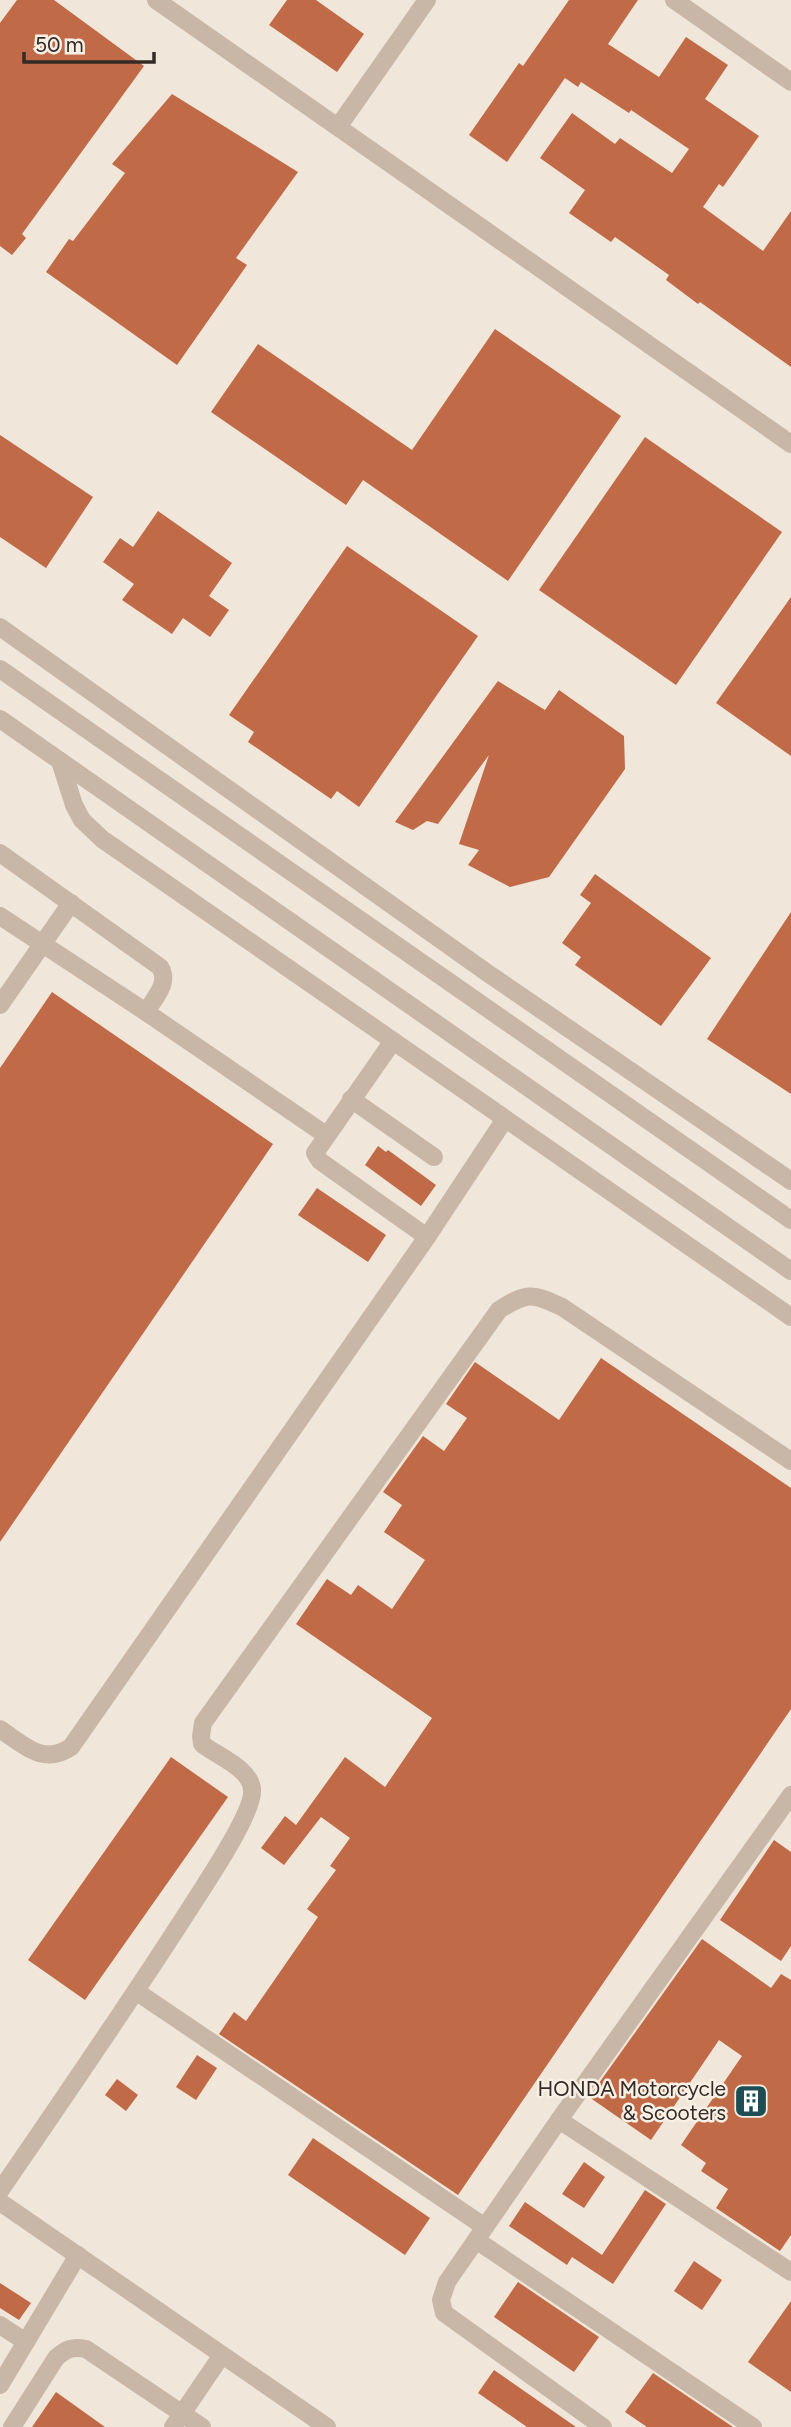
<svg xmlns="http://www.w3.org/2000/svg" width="791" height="2427" font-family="Figtree,sans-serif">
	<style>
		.building { fill: #c16a47 }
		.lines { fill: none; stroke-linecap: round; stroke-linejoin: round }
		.minor { stroke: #c8b7a6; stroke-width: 18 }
		.labels { text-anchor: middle; stroke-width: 5; stroke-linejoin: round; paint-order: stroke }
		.poi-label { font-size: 21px; fill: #342b27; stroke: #f8f0e5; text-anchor: end }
	</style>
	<rect width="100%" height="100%" fill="#f0e6d9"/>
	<g class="building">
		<polygon points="17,0 54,0 144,66 22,234 26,238 12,255 0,246 0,23"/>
		<polygon points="287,0 316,0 364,34 337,72 269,25"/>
		<polygon points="569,0 638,0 608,44 659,77 686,37 728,65 705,99 759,136 723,187 719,184 703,207 763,251 791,211 791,367 700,302 698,304 666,280 669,275 615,237 611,242 569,213 585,190 540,158 572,113 615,144 620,138 672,173 689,149 631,110 629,113 581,82 578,87 565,78 507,162 469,135 519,63 523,66"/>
		<polygon points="172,94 298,172 236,258 247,265 177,365 46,272 69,239 73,241 125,173 112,164"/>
		<polygon points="495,329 621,416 508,581 363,480 346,505 211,412 258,344 412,450"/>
		<polygon points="0,435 93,497 46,568 0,537"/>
		<polygon points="645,437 782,532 676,685 539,590"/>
		<polygon points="158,511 232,563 209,596 229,610 210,637 183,618 172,634 122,600 134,584 103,562 120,538 133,547"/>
		<polygon points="347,546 478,636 359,807 337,791 331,799 248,742 254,732 229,715"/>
		<polygon points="791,597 791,756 716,703"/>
		<polygon points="498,681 545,710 559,690 624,736 625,769 549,877 510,887 468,865 479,850 459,844 489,755 438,824 427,821 413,830 395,822"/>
		<polygon points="595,874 711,958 661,1026 575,965 581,957 562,943 591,903 580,895"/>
		<polygon points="791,912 791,1094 707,1039"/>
		<polygon points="52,992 273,1144 0,1542 0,1068"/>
		<polygon points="378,1146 386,1152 388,1150 436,1185 421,1206 365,1165"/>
		<polygon points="317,1188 386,1235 368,1262 298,1215"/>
		<polygon points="601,1358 791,1488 791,1709 458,2195 219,2034 234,2012 246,2021 318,1917 307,1909 336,1870 330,1866 350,1838 321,1817 284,1865 261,1848 285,1816 296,1825 345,1757 385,1787 432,1718 296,1624 327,1579 351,1595 358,1585 392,1609 425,1560 384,1532 402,1505 383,1492 423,1436 444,1451 467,1418 446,1404 475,1362 559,1420"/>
		<polygon points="171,1757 228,1797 85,2000 28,1960"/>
		<polygon points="774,1840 791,1852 791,1946 781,1961 720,1920"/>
		<polygon points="702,1939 771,1988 781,1974 791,1980 791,2235 780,2251 716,2208 728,2189 701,2171 706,2163 681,2145 742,2056 719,2040 651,2140 589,2097"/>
		<polygon points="197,2055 217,2068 196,2100 176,2087"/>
		<polygon points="117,2079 138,2095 126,2111 105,2095"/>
		<polygon points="313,2138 430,2218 405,2255 288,2175"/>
		<polygon points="584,2162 605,2177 584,2208 562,2194"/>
		<polygon points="645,2190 666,2204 613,2284 572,2257 567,2265 509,2226 525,2202 602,2255"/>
		<polygon points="694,2261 722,2280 702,2310 674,2291"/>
		<polygon points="518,2282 599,2337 574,2372 494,2317"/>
		<polygon points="0,2283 31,2303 19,2320 0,2308"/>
		<polygon points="791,2301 791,2392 748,2362"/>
		<polygon points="494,2370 576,2427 527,2427 478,2393"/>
		<polygon points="653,2373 733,2427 647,2427 625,2412"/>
		<polygon points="56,2392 105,2427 32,2427"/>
	</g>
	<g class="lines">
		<g class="minor">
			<polyline points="156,0 791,444"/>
			<polyline points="674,0 791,82"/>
			<polyline points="338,127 427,0"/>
			<polyline points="0,627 486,972 791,1181"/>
			<polyline points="0,669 791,1220"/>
			<polyline points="0,719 791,1271"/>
			<polyline points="60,761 74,805 82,820 102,839 791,1317"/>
			<path d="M0 853 160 967C170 983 155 997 146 1012"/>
			<polyline points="0,916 146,1012 326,1135"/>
			<polyline points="0,1005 71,903"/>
			<polyline points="351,1099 434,1157"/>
			<polyline points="427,1237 505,1119"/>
			<path d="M0 1729C24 1745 43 1766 71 1747L427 1237 320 1161 315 1153 393 1041"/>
			<polyline points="137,1992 485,2227"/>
			<polyline points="559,2120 791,2272"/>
			<path d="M0 2191C65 2096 130 2002 192 1905 206 1883 255 1811 252 1789 250 1768 217 1756 202 1744L201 1736 203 1723 499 1310C527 1292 532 1293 562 1307L791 1461"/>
			<polyline points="0,2202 327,2427"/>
			<polyline points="476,2240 753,2427"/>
			<polyline points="0,2325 26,2342"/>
			<polyline points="0,2385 78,2255"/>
			<path d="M12 2427 56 2358C66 2349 72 2346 86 2349L202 2427"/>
			<polyline points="173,2427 222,2355"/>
			<polyline points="603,2427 444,2313 441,2300 447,2282 559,2120 791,1795"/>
		</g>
	</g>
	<defs>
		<g id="building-square" transform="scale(1.75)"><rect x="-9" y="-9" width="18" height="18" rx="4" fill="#1e4e54" stroke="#f8f0e5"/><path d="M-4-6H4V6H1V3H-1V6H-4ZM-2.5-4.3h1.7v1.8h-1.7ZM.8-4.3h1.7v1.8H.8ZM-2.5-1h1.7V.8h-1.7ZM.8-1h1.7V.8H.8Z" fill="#fff"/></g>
	</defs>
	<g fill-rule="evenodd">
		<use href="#building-square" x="751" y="2101"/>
	</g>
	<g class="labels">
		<g class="poi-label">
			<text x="726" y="2096">HONDA Motorcycle<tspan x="726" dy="24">&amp; Scooters</tspan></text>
		</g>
	</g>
	<path d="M24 52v10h130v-10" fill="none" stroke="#342b27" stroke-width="3.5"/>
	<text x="35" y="52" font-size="21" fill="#342b27" stroke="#f8f0e5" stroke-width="5" paint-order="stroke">50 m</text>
</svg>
